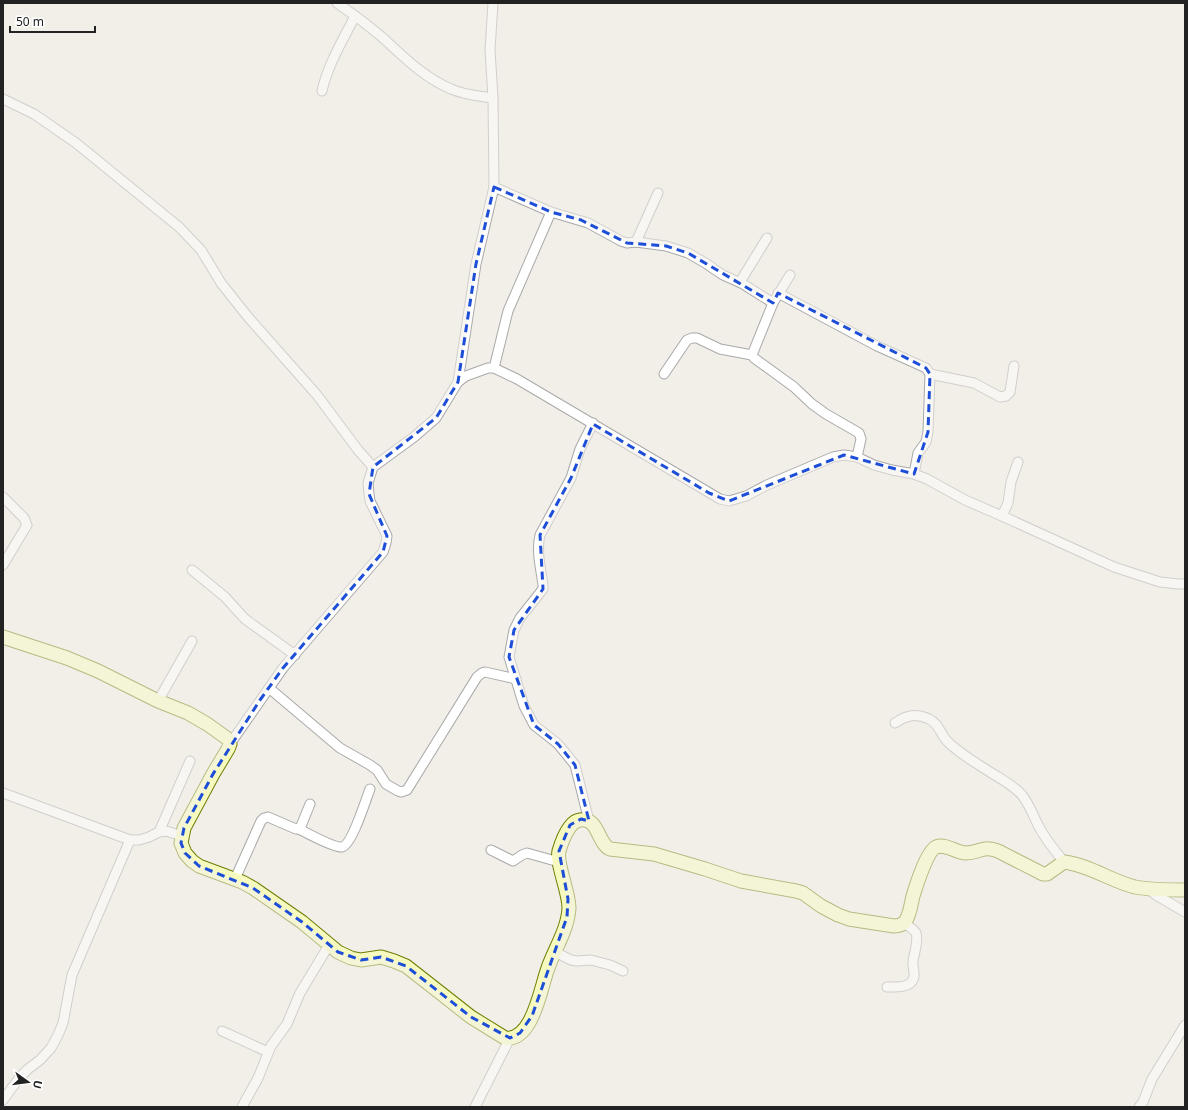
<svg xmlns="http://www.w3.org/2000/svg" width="1188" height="1110" font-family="'Noto Sans',sans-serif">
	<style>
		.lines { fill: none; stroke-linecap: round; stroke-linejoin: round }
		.street-casing { stroke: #a9a9a9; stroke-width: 11 }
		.secondary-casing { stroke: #707d05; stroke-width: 15 }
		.street { stroke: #fff; stroke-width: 9 }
		.secondary { stroke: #f7fabf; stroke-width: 13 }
		.marked { fill: none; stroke: #1d4ed8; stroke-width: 3; stroke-dasharray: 8 5; stroke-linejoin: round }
	</style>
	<rect width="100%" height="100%" fill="#f2efe9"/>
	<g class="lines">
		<g class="street-casing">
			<g id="street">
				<path d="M337 3C353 14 368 25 383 38 405 58 423 77 451 89 464 95 479 96 493 98"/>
				<path d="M322 91C328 64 343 40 355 16"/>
				<polyline points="3,99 34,114 76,143 179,227 201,250 221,283 248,317 317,395 358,450 373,467"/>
				<polyline points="494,187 551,212 588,223 621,241 627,243 636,242 666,246 688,253 707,264 714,269 723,275 743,284 773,303"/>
				<polyline points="636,242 658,193"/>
				<polyline points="790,275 773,303 752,355 754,358 794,387 812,404 826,414 859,433 861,439 857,457"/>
				<polyline points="740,282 767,238"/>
				<polyline points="778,293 877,346 926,368 930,374 928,432 926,442 918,453 914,474"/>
				<polyline points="494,368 508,311 551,212"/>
				<polyline points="664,374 687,340 692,338 697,338 720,349 752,355"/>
				<polyline points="930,374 974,383 1000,397 1006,396 1010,392 1014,366"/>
				<polyline points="458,382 476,264 494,187 493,98 490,50 493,3"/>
				<polyline points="3,497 24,518 27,525 3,565"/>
				<polyline points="1002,516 1008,503 1011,482 1018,462"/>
				<polyline points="192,570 225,597 245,619 295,655"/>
				<polyline points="269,688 340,748 370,765 377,770 386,784 398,791 401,792 407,790 477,677 482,673 485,672 516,679"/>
				<polyline points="158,701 192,641"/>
				<path d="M895 723C907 715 916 713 929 719 939 723 941 736 948 742 960 754 976 763 990 772 1001 779 1013 785 1022 795 1029 804 1034 817 1039 827 1046 840 1055 851 1064 862"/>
				<polyline points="230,744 283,668 383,552 386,543 387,536 370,501 369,494 368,483 373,467 414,437 436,418 458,382 466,376 488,368 494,368 517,379 720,499 729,501 746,496 767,485 833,457 844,455 857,457 874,465 892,470 914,474 927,479 965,500 1002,516 1114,567 1160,582 1178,584 1185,584"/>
				<polyline points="3,793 130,840 139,840 149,837 159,832 166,831 182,836"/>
				<path d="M589 821 575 765 558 744 534 725 524 706 509 657 514 630 520 618 543 589V585C541 569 536 551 540 535L571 478 580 449 593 423"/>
				<path d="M299 829C307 833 334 848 342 847 352 845 366 799 370 789"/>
				<polyline points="159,832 190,761"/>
				<polyline points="491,850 513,861 522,855 527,853 559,862"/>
				<polyline points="235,879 261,821 264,818 268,817 296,829 299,829 301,826 310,804"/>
				<polyline points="1149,889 1156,895 1185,912"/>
				<polyline points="555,952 571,960 577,961 591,960 610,965 623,971"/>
				<path d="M887 987C894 987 903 988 909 984 911 983 913 980 914 977 915 971 912 966 913 961 914 953 919 941 916 933 914 929 908 926 904 923"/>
				<polyline points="222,1031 268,1052"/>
				<polyline points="3,1100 20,1077 28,1069 40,1060 51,1048 58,1035 63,1023 72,975 130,840"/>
				<polyline points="242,1107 258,1078 271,1046 287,1024 300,993 329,945"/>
				<polyline points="475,1107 510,1038"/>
				<polyline points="1139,1107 1143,1102 1152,1079 1185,1025"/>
			</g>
		</g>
		<g class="secondary-casing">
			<path id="secondary" d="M3 637 67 658 98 671 158 701 188 713 207 724 228 739 230 744 228 749 213 774 184 828 181 843 185 853 192 861 199 866 242 882 253 888 302 922 338 952 351 958 361 960 381 957 394 961 406 966 471 1017 505 1038C533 1042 541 986 548 968 555 948 568 929 569 908 569 891 556 864 559 851 562 841 569 821 580 820 599 817 597 843 610 849L654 854 705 869 741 881 796 891 803 893 821 906 838 915 849 919 894 926C898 926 902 925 905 922 910 915 911 904 913 896 916 886 927 851 936 847 946 843 956 853 966 853 979 853 983 845 998 851L1043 874H1047L1064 862C1089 865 1111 881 1135 887 1151 890 1168 890 1185 890"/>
		</g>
		<use href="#street" class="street"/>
		<use href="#secondary" class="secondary"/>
	</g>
	<path d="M0 0H1188V1110H0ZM494 187 551 212 581 220 627 243 666 246 688 253 773 303 778 293 926 368 930 374 928 432 914 474 844 455 729 501 709 493 593 424 571 478 540 535 543 589 514 630 509 657 534 725 558 744 575 765 589 821 581 819 570 825 559 851 568 899 567 917 532 1016 520 1033 510 1038 471 1017 406 966 381 957 361 960 338 952 302 922 253 888 199 866 185 853 181 843 184 828 213 774 260 700 283 668 383 552 387 536 369 494 373 467 436 418 458 382 476 264Z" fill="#f2efe9" fill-opacity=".55" fill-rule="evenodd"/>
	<path class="marked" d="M494 187 551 212 581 220 627 243 666 246 688 253 773 303 778 293 926 368 930 374 928 432 914 474 844 455 729 501 709 493 593 424 571 478 540 535 543 589 514 630 509 657 534 725 558 744 575 765 589 821 581 819 570 825 559 851 568 899 567 917 532 1016 520 1033 510 1038 471 1017 406 966 381 957 361 960 338 952 302 922 253 888 199 866 185 853 181 843 184 828 213 774 260 700 283 668 383 552 387 536 369 494 373 467 436 418 458 382 476 264Z"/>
	<rect width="1188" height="1110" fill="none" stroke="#222222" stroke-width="8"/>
	<g transform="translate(28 1082) rotate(104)" stroke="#ffffff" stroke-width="3" paint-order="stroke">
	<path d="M0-3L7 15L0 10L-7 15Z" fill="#222222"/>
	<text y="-6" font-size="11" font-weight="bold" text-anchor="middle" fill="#222222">U</text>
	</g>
	<path d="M10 26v6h85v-6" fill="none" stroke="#222222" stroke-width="2"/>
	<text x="16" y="26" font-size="12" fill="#222222" stroke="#ffffff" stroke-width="3" paint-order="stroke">50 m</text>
</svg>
